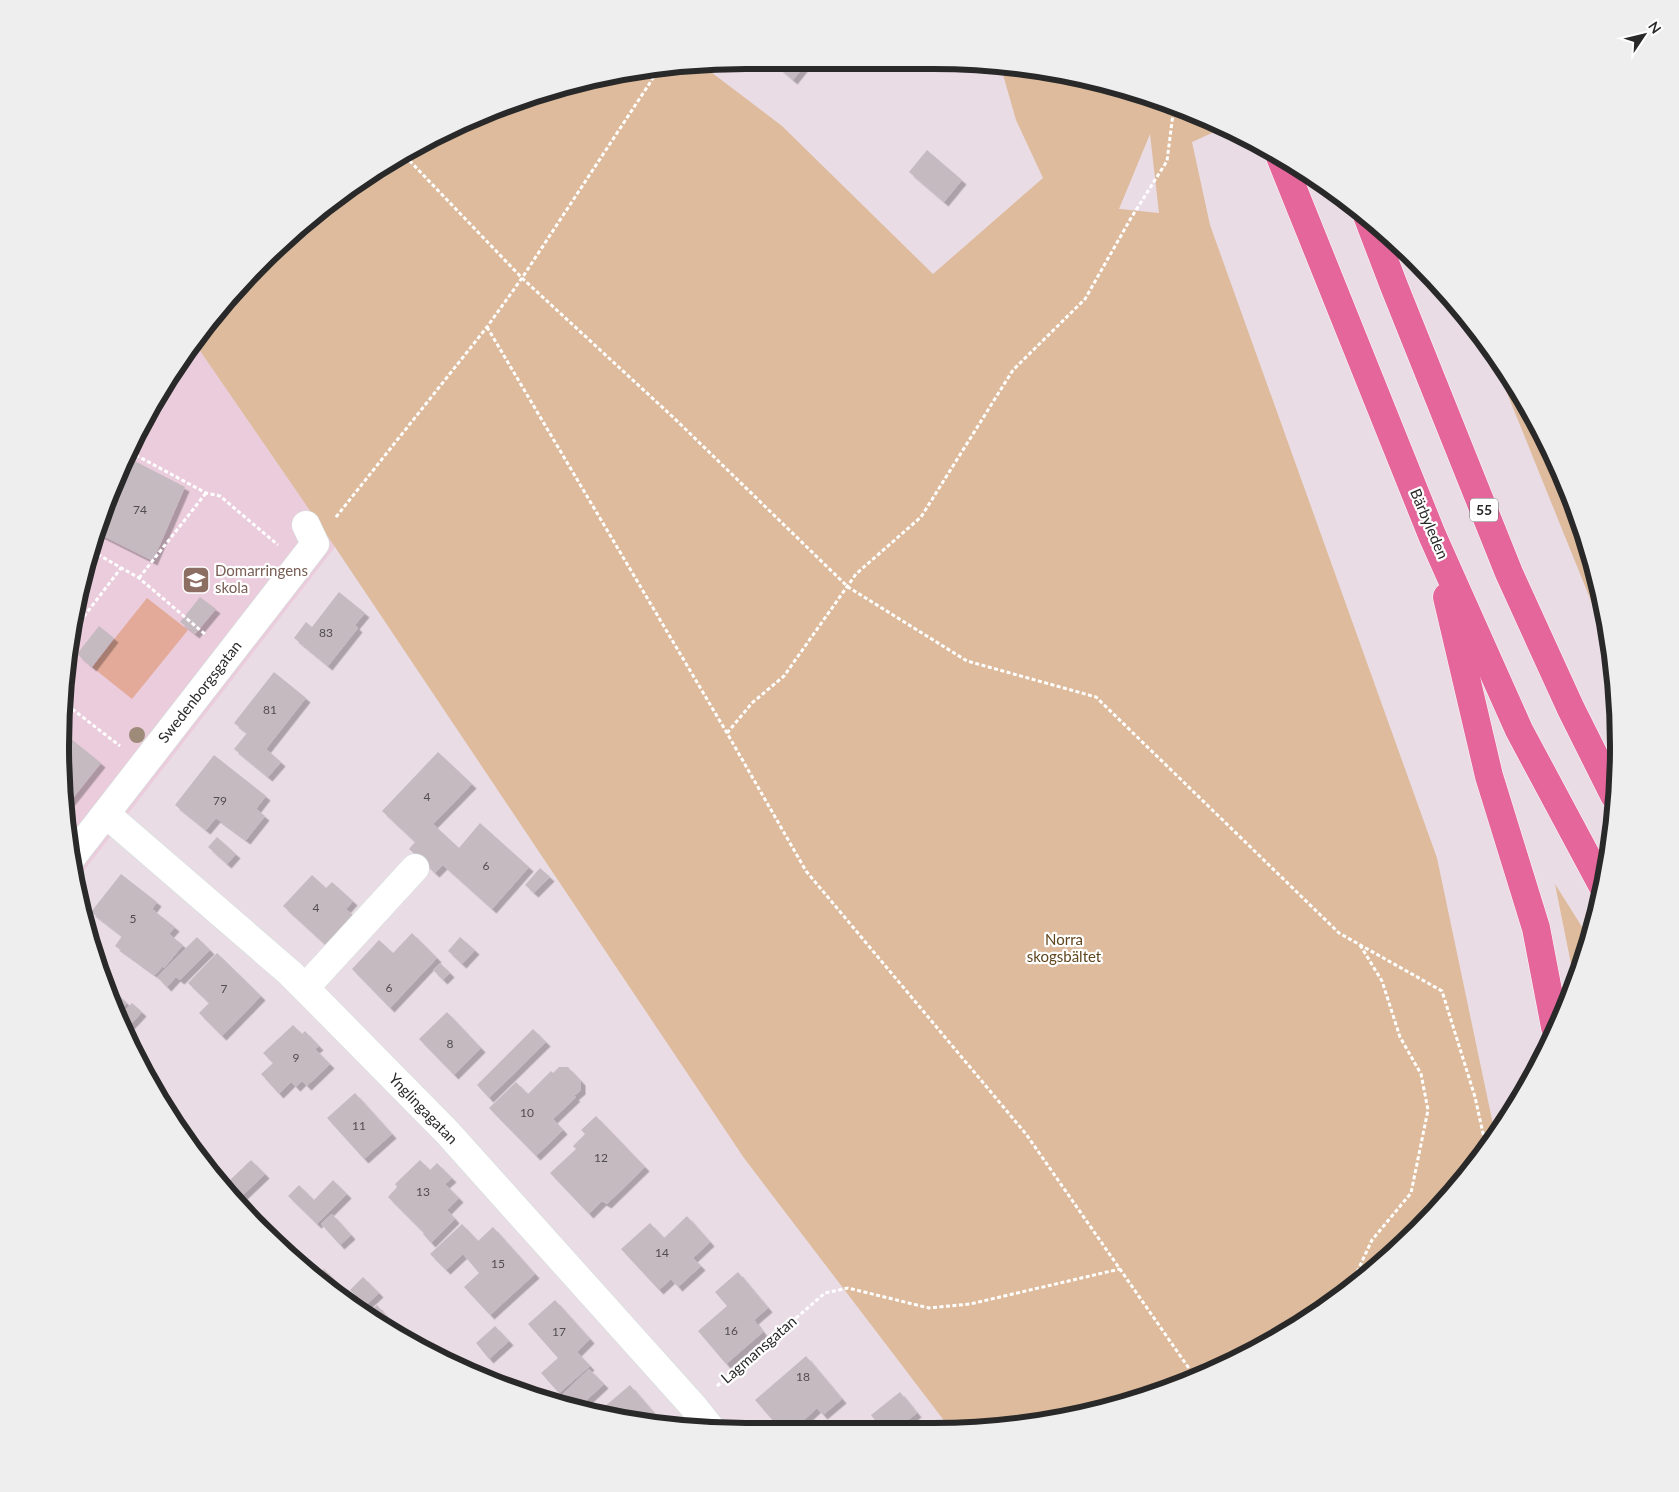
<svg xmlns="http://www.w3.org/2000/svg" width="1679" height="1492" font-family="Lato,sans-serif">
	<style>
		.education { fill: #ebccdc }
		.green { fill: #ddbb9c; fill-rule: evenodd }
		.pitch { fill: #e3aa99 }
		.building { fill: #c6bac1; filter: url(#shadow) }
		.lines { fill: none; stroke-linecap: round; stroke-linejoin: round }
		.minor-casing { stroke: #d1e1db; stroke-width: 29 }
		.major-casing { stroke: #fff; stroke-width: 29 }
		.path { stroke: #fff; stroke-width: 3; stroke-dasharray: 4 2.5; stroke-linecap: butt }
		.minor { stroke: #fff; stroke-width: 28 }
		.major { stroke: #e5669b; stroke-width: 28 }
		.tree { fill: #9e8a78 }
		.labels { text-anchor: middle; stroke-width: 4.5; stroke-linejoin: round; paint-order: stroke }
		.number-label { font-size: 12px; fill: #504d4f }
		.shield { fill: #fff; stroke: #696969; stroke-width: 1 }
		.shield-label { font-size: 14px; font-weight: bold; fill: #292929 }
		.street-label { font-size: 15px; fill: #292929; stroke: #fff }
		.education-label { font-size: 15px; fill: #785e54; stroke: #fff; text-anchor: start }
		.park-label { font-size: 15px; fill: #60461f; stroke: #fff }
		.rim { fill: none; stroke: #292929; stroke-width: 6 }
	</style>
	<defs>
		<filter id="shadow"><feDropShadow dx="4.5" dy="4.5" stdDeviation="0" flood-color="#0004"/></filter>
	</defs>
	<rect width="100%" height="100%" fill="#eadce5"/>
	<polygon class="education" points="194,342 335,547 76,881 61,791 73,612 112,483"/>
	<g class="green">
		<path d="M1000 64 1067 73 1195 112 1225 127 1192 142 1210 225 1437 858 1495 1134 1449 1198 1351 1290 1237 1361 1111 1409 978 1431H952L744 1158 335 547 194 342 202 329 294 230 442 131 569 83 703 66 782 126 933 274 1043 178 1016 120ZM1150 134 1159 213 1120 209H1119Z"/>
		<polygon points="1488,346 1548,442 1596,568 1608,643"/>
		<polygon points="1555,884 1589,938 1583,966 1575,984"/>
	</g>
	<polygon class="pitch" points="147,598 188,630 132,699 92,667"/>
	<g class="building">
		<polygon points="770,60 809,60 793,80"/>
		<polygon points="927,150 962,180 944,202 909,172"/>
		<polygon points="127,457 185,487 153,561 97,533 112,483"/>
		<polygon points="339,592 365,613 355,625 358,628 328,666 294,638 306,622 312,627"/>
		<polygon points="200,597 216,609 195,634 180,622"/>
		<polygon points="99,626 114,638 92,667 77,654"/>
		<polygon points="274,672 306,698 266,749 281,762 268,777 234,749 247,733 234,723"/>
		<polygon points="65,734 101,763 69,803 63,798 61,791"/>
		<polygon points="438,752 472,784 433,824 459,848 480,823 529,867 492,909 443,865 435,873 409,849 415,842 382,811"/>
		<polygon points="214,755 266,796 256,809 265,816 246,840 216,818 206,830 175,805"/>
		<polygon points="217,837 236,854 227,864 208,847"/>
		<polygon points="540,868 550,877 534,893 525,885"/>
		<polygon points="121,874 157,902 152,909 175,927 169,934 183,945 164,968 163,966 155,975 115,946 122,936 91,912"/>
		<polygon points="312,875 326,888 332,882 353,901 346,909 356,918 329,948 283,906"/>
		<polygon points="412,933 437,958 390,1008 352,969 379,940 393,953"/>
		<polygon points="197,937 210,950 180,980 176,977 167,987 157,977"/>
		<polygon points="460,937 475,950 462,964 448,951"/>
		<polygon points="217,953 261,996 222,1036 199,1013 209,1003 188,983"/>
		<polygon points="440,963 450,973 443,980 433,970"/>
		<polygon points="114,991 127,1003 117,1014 110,995"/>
		<polygon points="132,1003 142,1012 130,1025 120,1015"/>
		<polygon points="447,1012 481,1048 454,1075 419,1039"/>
		<polygon points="293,1025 302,1034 305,1031 319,1046 315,1049 330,1064 307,1086 302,1081 296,1087 291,1082 279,1094 261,1074 273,1063 263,1053"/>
		<polygon points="533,1029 546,1042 489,1098 477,1085"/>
		<polygon points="559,1067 568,1067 581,1081 581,1090 574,1096 576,1097 553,1119 563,1130 536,1156 489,1108 516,1082 528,1094 551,1071 553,1073"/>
		<polygon points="355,1093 392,1134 364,1159 327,1118"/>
		<polygon points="596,1116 645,1167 607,1204 602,1201 589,1214 550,1173 576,1149 573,1146 585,1134 581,1130"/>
		<polygon points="251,1160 265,1174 243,1195 229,1181"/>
		<polygon points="420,1160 430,1170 437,1163 452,1178 445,1184 459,1198 447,1210 455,1219 431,1243 423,1234 424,1233 388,1197 397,1187 395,1184"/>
		<polygon points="333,1180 347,1194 317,1224 288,1196 299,1185 314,1200"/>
		<polygon points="332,1214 351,1235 340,1245 321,1224"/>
		<polygon points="687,1216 710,1242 693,1258 701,1266 678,1287 671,1279 659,1290 621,1249 650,1223 664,1238"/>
		<polygon points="462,1224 478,1241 493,1227 535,1274 490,1315 464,1287 479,1273 463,1254 446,1270 430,1254"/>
		<polygon points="324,1269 358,1304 355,1307 329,1290 315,1278"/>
		<polygon points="738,1272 768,1308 754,1320 763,1332 726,1364 698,1331 727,1306 715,1292"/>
		<polygon points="363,1277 379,1293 366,1305 350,1290"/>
		<polygon points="555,1300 590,1339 577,1352 590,1366 559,1393 541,1373 558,1358 528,1324"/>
		<polygon points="377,1305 386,1316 379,1322 366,1314"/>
		<polygon points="495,1326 509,1341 489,1359 476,1343"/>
		<polygon points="806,1356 842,1399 823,1415 817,1408 792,1431 782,1431 755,1400"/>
		<polygon points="589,1369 604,1384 576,1410 573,1409 561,1396"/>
		<polygon points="630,1385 660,1420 657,1423 597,1413"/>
		<polygon points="900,1392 917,1413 894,1431 883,1431 871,1415"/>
	</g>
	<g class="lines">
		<g class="minor-casing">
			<g id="minor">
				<polyline points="106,814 290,973 305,988 447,1132 693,1406 713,1431"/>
				<polyline points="72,857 315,544 306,525"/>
				<polyline points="305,988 415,868"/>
			</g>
		</g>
		<g class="major-casing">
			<g id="major">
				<polyline points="1279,154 1432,535 1519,730 1602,885"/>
				<polyline points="1368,218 1394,286 1509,573 1571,709 1614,795"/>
				<polyline points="1447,597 1489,776 1536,928 1555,1027"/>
			</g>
		</g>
		<g class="path">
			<polyline points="405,156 522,278 674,418 848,587 967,661 1096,697 1339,933 1442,991 1475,1097 1486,1147"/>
			<polyline points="487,327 727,733 806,871 1026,1134 1195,1377"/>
			<polyline points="130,452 206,493 220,496 278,545"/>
			<polyline points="336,517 487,327 522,278 657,72"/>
			<polyline points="92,551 139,578 206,635"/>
			<polyline points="139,578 206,493"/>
			<polyline points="72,632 121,568"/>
			<polyline points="67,705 120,746"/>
			<polyline points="727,733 752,703 784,676 856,574 921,517 1013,370 1085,299 1131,218 1167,161 1174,106"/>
			<polyline points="1360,945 1382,981 1400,1037 1421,1074 1428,1110 1411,1193 1372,1240 1357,1272 1360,1282"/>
			<polyline points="717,1386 825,1293 848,1288 929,1308 970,1304 1120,1269"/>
		</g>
		<use href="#minor" class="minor"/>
		<use href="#major" class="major"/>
	</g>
	<circle class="tree" cx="137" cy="735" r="8"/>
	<defs>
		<g id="school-square" transform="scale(1.4375)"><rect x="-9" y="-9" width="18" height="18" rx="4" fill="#8d6e63" stroke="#fff"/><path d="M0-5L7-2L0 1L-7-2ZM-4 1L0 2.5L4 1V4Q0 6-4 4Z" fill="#fff"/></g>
	</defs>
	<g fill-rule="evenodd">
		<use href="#school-square" x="196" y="580"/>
	</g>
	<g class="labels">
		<g class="number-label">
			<text x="140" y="514">74</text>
			<text x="326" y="637">83</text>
			<text x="270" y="714">81</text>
			<text x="427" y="801">4</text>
			<text x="220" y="805">79</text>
			<text x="486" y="870">6</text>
			<text x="316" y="912">4</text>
			<text x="133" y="923">5</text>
			<text x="389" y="992">6</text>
			<text x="224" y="993">7</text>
			<text x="450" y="1048">8</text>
			<text x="296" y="1062">9</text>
			<text x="527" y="1117">10</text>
			<text x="359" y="1130">11</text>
			<text x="601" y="1162">12</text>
			<text x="423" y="1196">13</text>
			<text x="662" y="1257">14</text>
			<text x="498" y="1268">15</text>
			<text x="731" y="1335">16</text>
			<text x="559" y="1336">17</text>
			<text x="803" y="1381">18</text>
		</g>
		<rect class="shield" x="1470" y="498.5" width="28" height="23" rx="4"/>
		<g class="shield-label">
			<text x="1484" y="515">55</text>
		</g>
		<g class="street-label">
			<text transform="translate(1429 524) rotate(67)" y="5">Bärbyleden</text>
			<text transform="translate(200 692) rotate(-52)" y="5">Swedenborgsgatan</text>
			<text transform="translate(423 1109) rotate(46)" y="5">Ynglingagatan</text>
			<text transform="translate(759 1350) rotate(-41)" y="5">Lagmansgatan</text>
		</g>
		<g class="education-label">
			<text x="215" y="576">Domarringens<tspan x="215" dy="17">skola</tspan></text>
		</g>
		<g class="park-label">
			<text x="1064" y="945">Norra<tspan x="1064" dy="17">skogsbältet</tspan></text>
		</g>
	</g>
	<path d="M0 0H1679V1492H0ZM746 69H933A677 677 0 0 1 1610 746V746A677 677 0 0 1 933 1423H746A677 677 0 0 1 69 746V746A677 677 0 0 1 746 69Z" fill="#eee" fill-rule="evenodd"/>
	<path class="rim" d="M746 69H933A677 677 0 0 1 1610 746V746A677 677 0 0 1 933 1423H746A677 677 0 0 1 69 746V746A677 677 0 0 1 746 69Z"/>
	<g transform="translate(1644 35) rotate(55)" stroke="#ffffff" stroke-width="4" paint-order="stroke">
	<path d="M0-4L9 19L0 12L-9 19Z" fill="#292929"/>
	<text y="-8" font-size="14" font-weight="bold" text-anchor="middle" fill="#292929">N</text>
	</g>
</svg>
